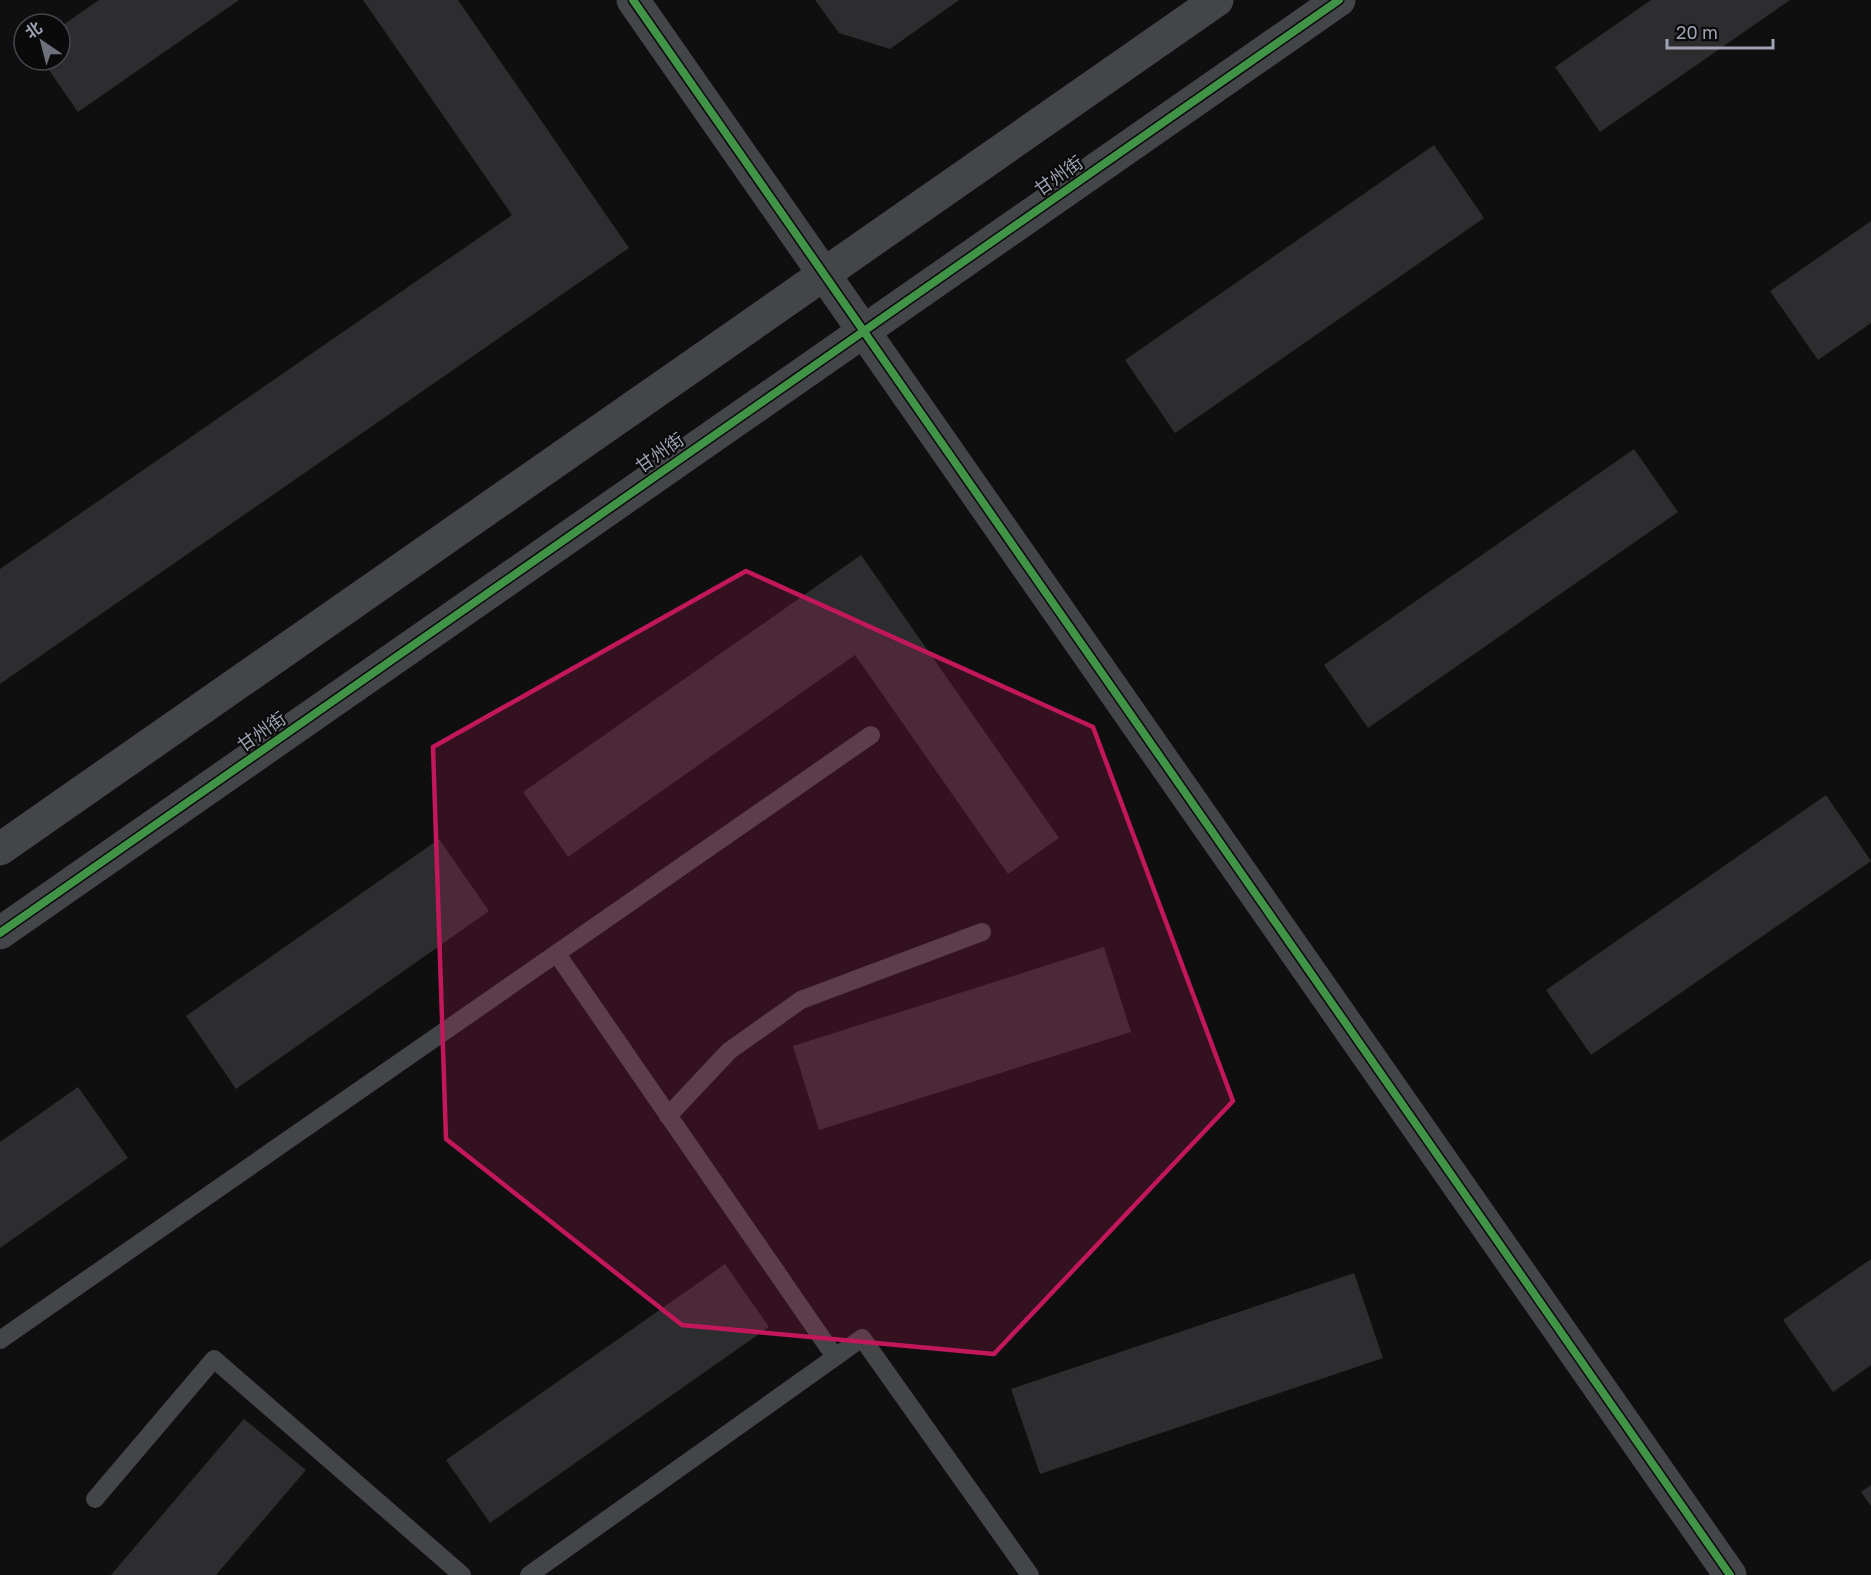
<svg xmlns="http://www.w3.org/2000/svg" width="1871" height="1575" font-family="'Golos Text','Noto Sans SC',sans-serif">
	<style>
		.building { fill: #2d2d30 }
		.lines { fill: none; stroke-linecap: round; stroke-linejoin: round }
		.service { stroke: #444549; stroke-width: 18 }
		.tertiary { stroke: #444549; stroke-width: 33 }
		.cycleway-casing { stroke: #0a0a0b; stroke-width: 11 }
		.cycleway { stroke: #419447; stroke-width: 8 }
		.marked { fill: #c2185b; fill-opacity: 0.2; stroke: #c2185b; stroke-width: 4.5; stroke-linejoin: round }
		.labels { text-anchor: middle; stroke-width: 4.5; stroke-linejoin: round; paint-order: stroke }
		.street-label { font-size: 18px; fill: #9fa3b3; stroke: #0a0a0b }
	</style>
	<rect width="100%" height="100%" fill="#0f0f10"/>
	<g class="building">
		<polygon points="99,0 239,0 78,112 42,60 60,60 60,27"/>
		<polygon points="363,0 458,0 629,248 0,684 0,569 512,215"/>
		<polygon points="815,0 959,0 890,49 839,33"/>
		<polygon points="1651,0 1790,0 1600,132 1555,67"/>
		<polygon points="1434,145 1484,218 1175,433 1125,360"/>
		<polygon points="1871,221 1871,323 1818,360 1770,291"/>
		<polygon points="1634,449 1678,512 1368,728 1324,665"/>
		<polygon points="861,555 1059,838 1008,874 855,655 568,857 523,792"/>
		<polygon points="1826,795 1871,861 1591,1055 1546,990"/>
		<polygon points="439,839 489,911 236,1089 186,1016"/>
		<polygon points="1104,947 1131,1032 819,1130 793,1046"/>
		<polygon points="78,1087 128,1158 0,1248 0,1142"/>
		<polygon points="1871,1259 1871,1365 1833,1392 1783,1320"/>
		<polygon points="725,1264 769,1327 490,1523 446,1460"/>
		<polygon points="1354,1273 1383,1358 1040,1474 1011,1389"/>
		<polygon points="244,1419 306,1470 216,1575 111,1575"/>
		<polygon points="1871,1485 1871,1506 1861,1492"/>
	</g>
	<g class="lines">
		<g class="service">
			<polyline points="557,954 835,1357"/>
			<polyline points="668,1116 729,1051 801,1000 982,932"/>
			<polyline points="0,1340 871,735"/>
			<polyline points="95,1499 214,1359 462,1575"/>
			<polyline points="529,1575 862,1338 1030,1575"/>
		</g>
		<g class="tertiary">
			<polyline points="633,0 1730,1575"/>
			<polyline points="0,849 1217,0"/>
			<polyline points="0,933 1339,0"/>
		</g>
		<g class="cycleway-casing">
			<g id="cycleway">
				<polyline points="633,0 1730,1575"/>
				<polyline points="0,933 1339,0"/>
			</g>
		</g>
		<use href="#cycleway" class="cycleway"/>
	</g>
	<path class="marked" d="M746 571 1093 727 1233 1101 994 1354 682 1325 446 1139 433 747Z"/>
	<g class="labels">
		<g class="street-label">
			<text transform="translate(1059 176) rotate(-35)" y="6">甘州街</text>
			<text transform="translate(660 453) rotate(-35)" y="6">甘州街</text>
			<text transform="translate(262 732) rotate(-35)" y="6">甘州街</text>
		</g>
	</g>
	<g transform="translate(42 42) rotate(325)"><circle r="28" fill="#0a0a0b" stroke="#46474e" stroke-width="1.5"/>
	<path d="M0-4.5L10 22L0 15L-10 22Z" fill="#6d6f7a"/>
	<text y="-9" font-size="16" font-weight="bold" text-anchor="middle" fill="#9fa3b3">北</text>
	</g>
	<path d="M1667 39v9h106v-9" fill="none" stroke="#9fa3b3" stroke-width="3"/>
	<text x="1676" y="39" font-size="18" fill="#9fa3b3" stroke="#0a0a0b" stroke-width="4.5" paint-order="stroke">20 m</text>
</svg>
